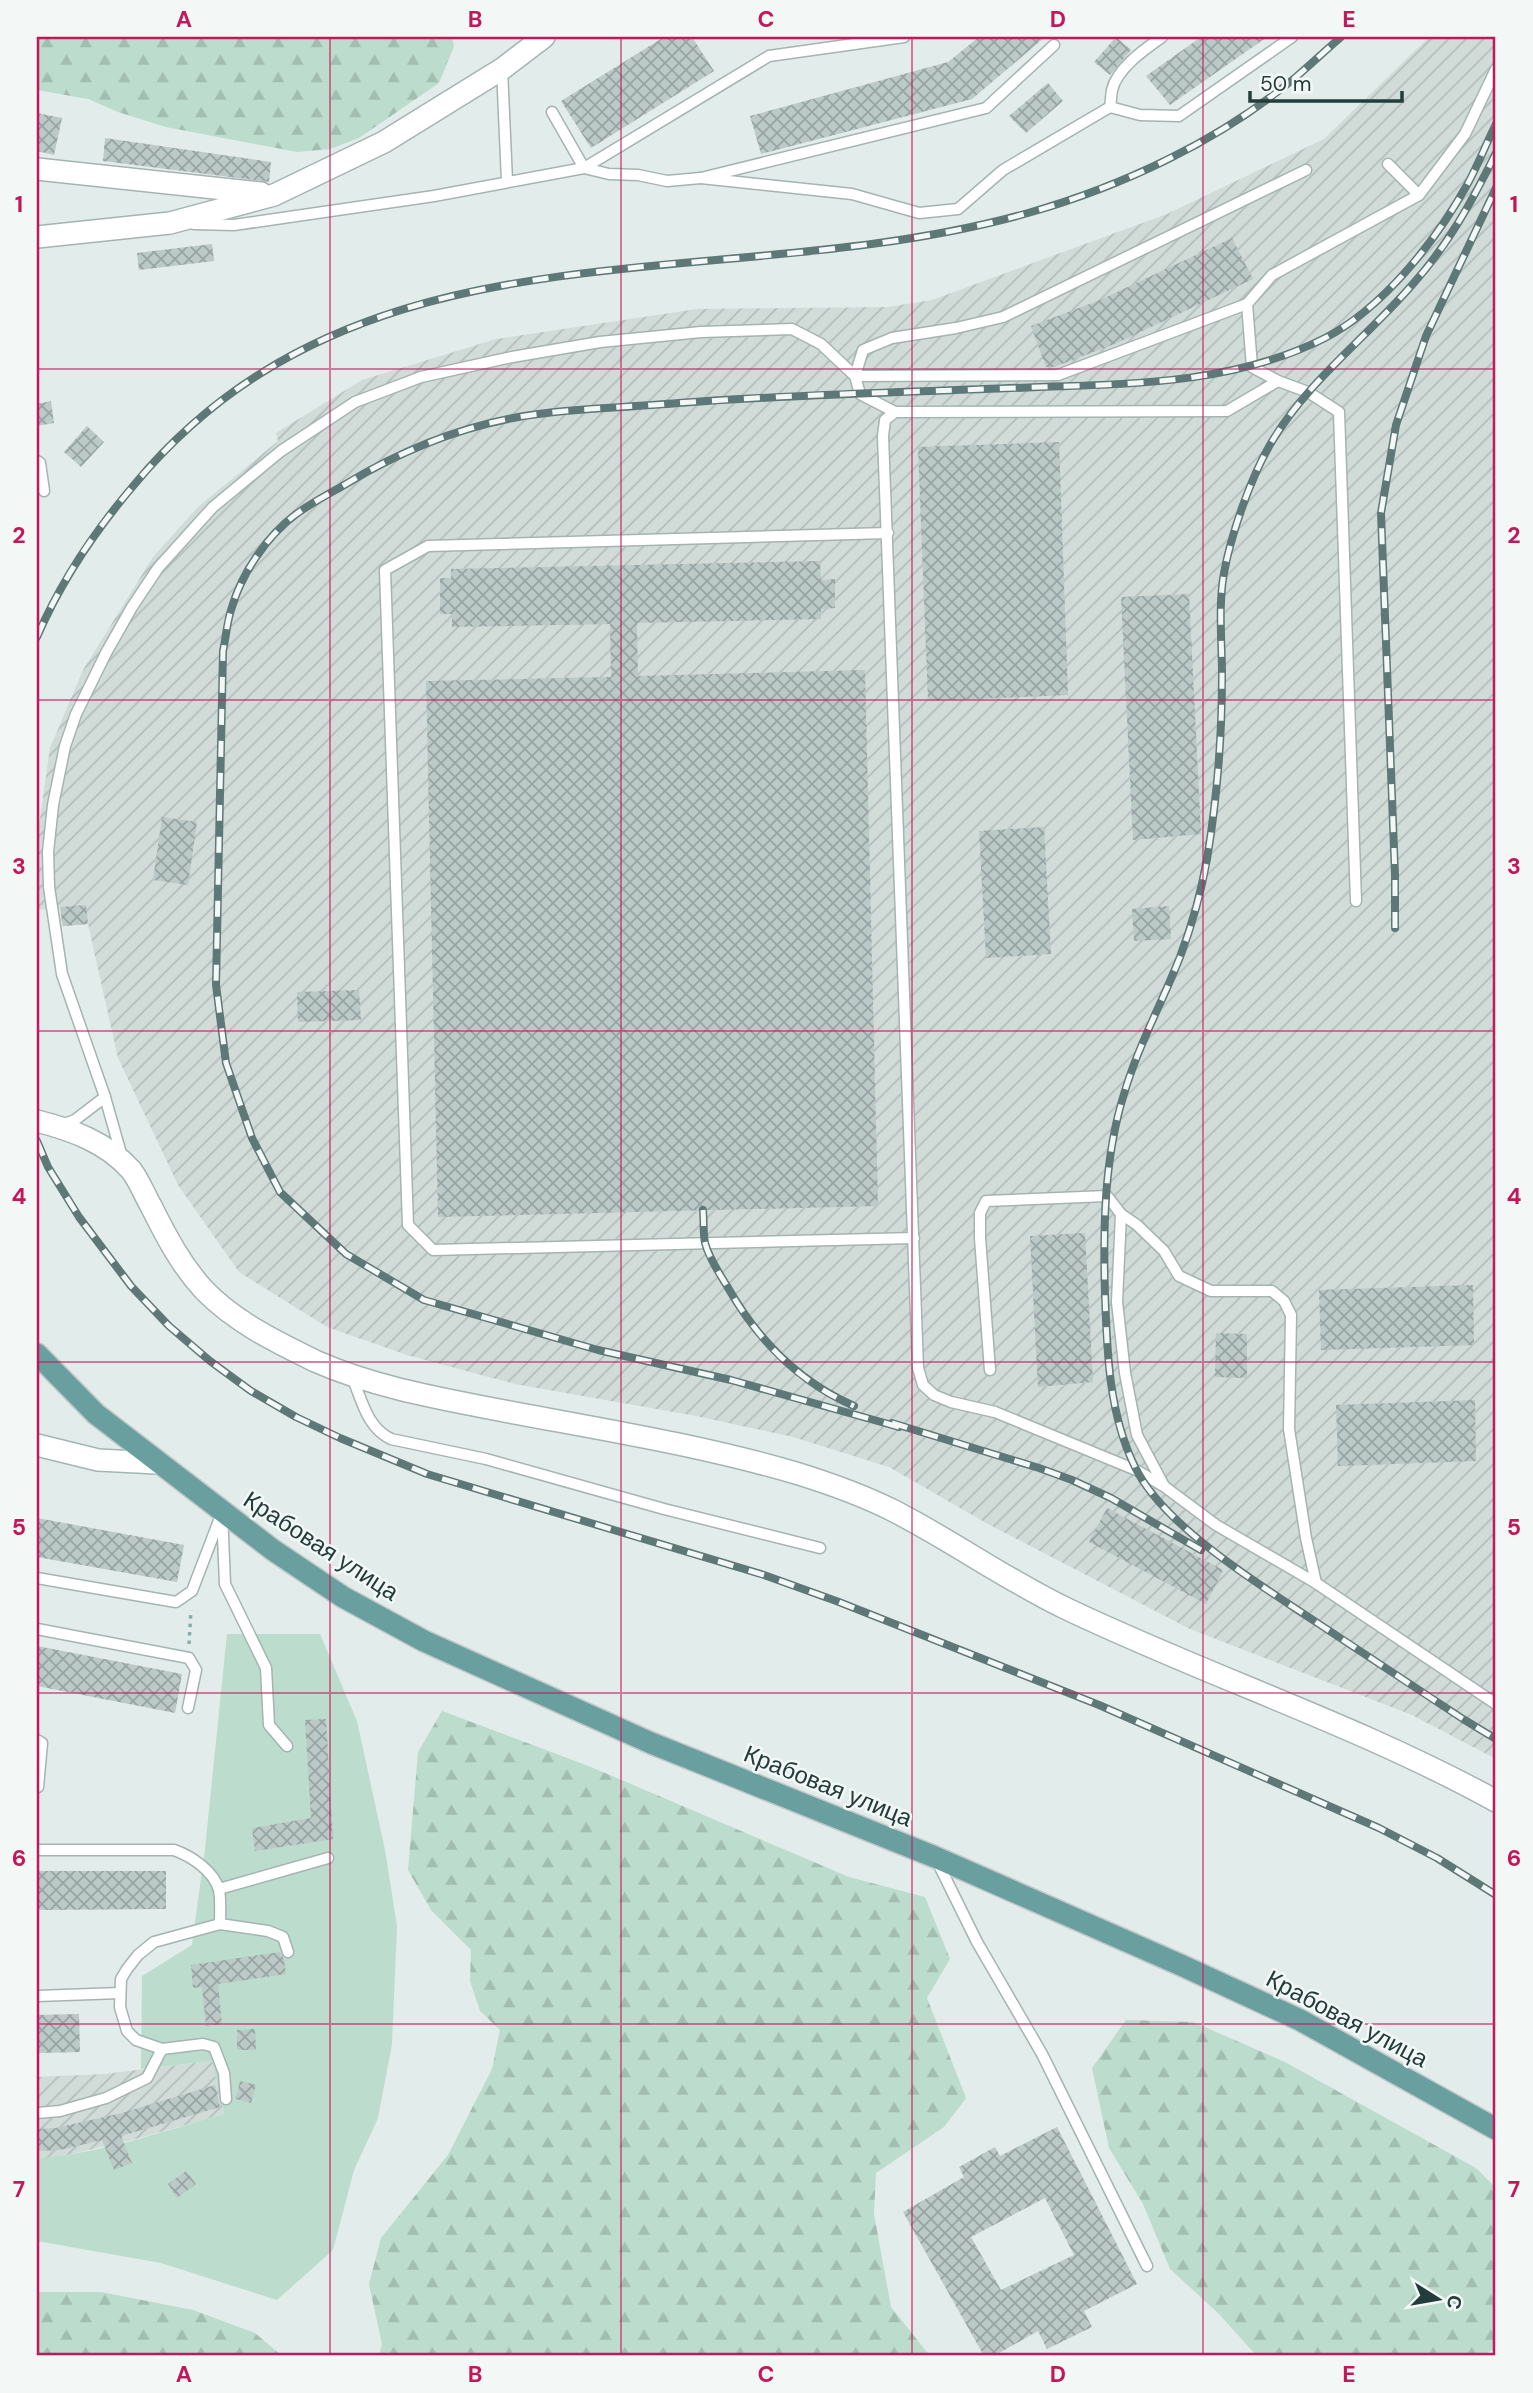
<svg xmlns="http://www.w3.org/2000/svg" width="1533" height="2393" font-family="'DM Sans',sans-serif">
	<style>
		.industrial { fill: url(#industrial-furrows) }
		.forest { fill: url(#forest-firs) }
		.green { fill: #bcdccd }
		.building { fill: url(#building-cross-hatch); fill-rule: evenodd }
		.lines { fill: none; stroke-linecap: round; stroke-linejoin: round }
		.service-casing { stroke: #a5b4b2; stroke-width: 13 }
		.minor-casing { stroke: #a5b4b2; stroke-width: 24 }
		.secondary-casing { stroke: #a1b7b4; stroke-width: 24 }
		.primary-casing { stroke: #c1c8c8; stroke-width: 24 }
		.path { stroke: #84aeab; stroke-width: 3.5; stroke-dasharray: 3.5 5; stroke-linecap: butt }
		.service { stroke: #fff; stroke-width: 10 }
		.minor { stroke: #fff; stroke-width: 21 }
		.secondary { stroke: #fff; stroke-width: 21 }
		.primary { stroke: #699f9f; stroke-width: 21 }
		.rail-casing { stroke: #5e7877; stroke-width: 8 }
		.rail { stroke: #f3f8f7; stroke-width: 5; stroke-dasharray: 16; stroke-linecap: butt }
		.grid { fill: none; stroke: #c2185b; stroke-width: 2; stroke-opacity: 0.55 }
		.labels { text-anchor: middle; stroke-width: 5; stroke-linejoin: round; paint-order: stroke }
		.street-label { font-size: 24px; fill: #233c3c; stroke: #f3f8f7 }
		.neatline { fill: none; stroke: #c2185b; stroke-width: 2.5 }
		.grid-label { font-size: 23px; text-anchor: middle; font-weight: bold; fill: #c2185b }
	</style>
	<defs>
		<pattern id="industrial-furrows" width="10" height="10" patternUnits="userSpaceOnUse" patternTransform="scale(1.75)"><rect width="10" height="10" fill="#d1dcd9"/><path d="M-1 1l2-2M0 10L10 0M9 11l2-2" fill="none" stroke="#b3bebb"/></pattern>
		<pattern id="forest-firs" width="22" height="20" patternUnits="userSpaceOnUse" patternTransform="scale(1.75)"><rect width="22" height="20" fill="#bcdccd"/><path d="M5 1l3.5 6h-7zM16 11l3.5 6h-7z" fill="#a1beb1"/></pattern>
		<pattern id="building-cross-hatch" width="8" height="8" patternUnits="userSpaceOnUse" patternTransform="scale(1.75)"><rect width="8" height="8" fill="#bbc9c7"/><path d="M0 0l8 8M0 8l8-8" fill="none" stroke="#98a4a3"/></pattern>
	</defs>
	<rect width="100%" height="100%" fill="#e2ecea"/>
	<g class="industrial">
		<polygon points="1429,37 1496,37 1496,1759 1412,1715 1190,1629 986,1523 889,1467 793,1437 696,1416 515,1384 407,1355 327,1327 239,1272 178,1185 118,1058 88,924 62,926 60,908 37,910 38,832 50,748 83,670 153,557 198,507 278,441 276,433 362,380 496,339 697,309 888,307 932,300 1167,214 1324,139"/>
		<polygon points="212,2061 224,2114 132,2140 58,2157 37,2158 37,2077 104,2074"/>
	</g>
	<g class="forest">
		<polygon points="37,37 452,37 454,46 439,83 359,138 330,149 297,152 166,127 118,112 88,99 37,90"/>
		<polygon points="442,1711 591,1767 849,1877 925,1897 950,1959 927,1998 966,2098 944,2127 876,2173 874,2214 891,2307 930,2356 379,2356 382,2344 369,2284 381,2238 448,2155 492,2069 500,2030 480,2011 470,1981 471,1950 431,1910 408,1870 418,1752"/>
		<polygon points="1126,2020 1193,2022 1285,2062 1476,2168 1496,2188 1496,2348 1482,2356 1257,2356 1218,2313 1170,2269 1143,2204 1109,2148 1092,2068"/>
		<polygon points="37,2292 101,2292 193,2310 255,2333 282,2356 37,2356"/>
	</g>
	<path class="green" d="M227 1634H320L357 1721 385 1850 397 1926 392 2044 378 2118 354 2170 333 2250 277 2300 161 2263 37 2241V2158C100 2154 163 2131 224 2114L212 2061 141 2069 142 1976 192 1945 205 1849Z"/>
	<g class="building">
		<polygon points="664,37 692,37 714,71 591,148 561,101"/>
		<polygon points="979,37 1045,37 972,99 761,154 750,116 948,62"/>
		<polygon points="1116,37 1131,50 1110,75 1094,62"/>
		<polygon points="1201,37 1267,37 1170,105 1146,76"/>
		<polygon points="1048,83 1063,101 1026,133 1009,116"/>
		<polygon points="37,113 62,118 54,155 37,151"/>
		<polygon points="105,138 271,162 269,182 103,161"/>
		<polygon points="1232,238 1253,279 1117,343 1054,367 1046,367 1031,326 1100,300"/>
		<polygon points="212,244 214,261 139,270 137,253"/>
		<polygon points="51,401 54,423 37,426 37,404"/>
		<polygon points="87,426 104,442 81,467 64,452"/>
		<polygon points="1059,442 1068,695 928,701 918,447"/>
		<polygon points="820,561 821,580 835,579 835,608 821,609 821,619 637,623 638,676 865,670 878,1206 438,1217 426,681 611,677 610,624 452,627 452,614 440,614 440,578 451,578 451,569"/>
		<polygon points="1189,594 1201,834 1133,840 1121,597"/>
		<polygon points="162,817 197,822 188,885 153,880"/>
		<polygon points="1044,827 1051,954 986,958 979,831"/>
		<polygon points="86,905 88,924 63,926 60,907"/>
		<polygon points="1169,906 1171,939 1134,941 1132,909"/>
		<polygon points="359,990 361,1020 298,1022 297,992"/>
		<polygon points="1085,1233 1093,1382 1038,1387 1030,1236"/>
		<polygon points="1473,1285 1474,1345 1321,1350 1319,1290"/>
		<polygon points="1216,1333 1247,1334 1247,1378 1215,1377"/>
		<polygon points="1475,1400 1476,1461 1338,1466 1336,1405"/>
		<polygon points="1107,1508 1223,1570 1206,1604 1089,1542"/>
		<polygon points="37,1518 184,1545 177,1582 37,1557"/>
		<polygon points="37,1646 182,1674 175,1713 37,1686"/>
		<polygon points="326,1719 333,1839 255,1851 252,1828 311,1818 305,1720"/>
		<polygon points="37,1871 166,1871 166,1909 37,1910"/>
		<polygon points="280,1952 284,1959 286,1974 218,1984 222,2024 206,2026 202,1987 193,1988 191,1965"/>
		<polygon points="79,2014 80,2052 37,2053 37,2015"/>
		<polygon points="255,2029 256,2050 237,2050 237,2030"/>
		<polygon points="240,2081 256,2085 251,2103 236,2099"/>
		<polygon points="215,2085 220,2107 121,2136 132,2163 114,2170 102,2140 60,2150 37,2151 37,2129 56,2128 122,2113"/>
		<path d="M1057 2127 1137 2284 1084 2311 1092 2327 1047 2349 1038 2331 994 2356H984L903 2212 964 2177 959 2167 995 2147 1000 2156ZM1045 2198 1074 2255 1001 2290 971 2237Z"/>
		<polygon points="186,2171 196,2184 177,2198 168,2184"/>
	</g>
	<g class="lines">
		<g class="service-casing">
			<g id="service">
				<polyline points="502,69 507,181"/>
				<path d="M1110 107C1111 102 1111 95 1112 90 1117 68 1145 49 1162 37"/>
				<polyline points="552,112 584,168 609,174 638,175 667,181 701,178 986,108 1054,45"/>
				<polyline points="1388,164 1419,195"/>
				<polyline points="1306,170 1003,317 956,328 892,338 863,350 855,376 1058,375 1247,304 1272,275 1419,195 1465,134 1496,69"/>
				<polyline points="701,178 852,194 919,213 958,209 1003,170 1110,107 1140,115 1179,116 1292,37"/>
				<polyline points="194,224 234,225 434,196 584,168 769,56 904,37"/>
				<polyline points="1247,304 1252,367 1278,381 1227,411 895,412 885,420 883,436 918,1368 923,1385 934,1395 951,1402 995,1412 1136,1470 1165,1487 1216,1525 1316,1583 1496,1704"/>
				<polyline points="1278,381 1308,392 1339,412 1356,901"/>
				<polyline points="37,461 40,463 44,491"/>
				<polyline points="888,533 428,546 385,570 408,1225 433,1250 914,1238"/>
				<polyline points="61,1125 75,1120 105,1097"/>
				<polyline points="122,1157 105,1097 62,974 49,887 48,852 53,805 65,746 76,714 106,653 132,607 158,568 213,507 281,451 355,402 421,377 512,357 600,342 701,332 792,329 821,344 855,376 860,394 895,412"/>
				<polyline points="1121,1214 1117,1302 1125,1373 1137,1435 1164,1486"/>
				<polyline points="990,1370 980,1238 980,1213 986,1201 1107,1196 1121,1214 1137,1225 1164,1251 1179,1276 1211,1291 1272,1291 1284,1301 1291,1315 1289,1429 1306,1538 1316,1583"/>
				<path d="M352 1377C362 1400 367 1428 391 1439L486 1459 664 1509 820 1548"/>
				<polyline points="222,1512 225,1584 266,1668 269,1725 287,1746"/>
				<polyline points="37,1578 176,1602 192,1591 220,1518"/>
				<polyline points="37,1629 189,1658 196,1670 188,1708"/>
				<polyline points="37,1740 42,1743 38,1787"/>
				<path d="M37 1850H174C191 1856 214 1871 219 1890 221 1900 220 1914 220 1924"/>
				<polyline points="936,1859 977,1942 1042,2054 1147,2266"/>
				<polyline points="219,1889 328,1858"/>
				<polyline points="37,1996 120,1993"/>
				<polyline points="226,2099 224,2073 214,2047 203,2044 162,2049 136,2040 127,2031 120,2007 121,1979 127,1969 138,1955 154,1942 220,1924 268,1931 283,1937 288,1952"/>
				<polyline points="37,2113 60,2111 106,2098 147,2078 162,2049"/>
			</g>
		</g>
		<g class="minor-casing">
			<g id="minor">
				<polyline points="37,169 261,193"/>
				<polyline points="37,237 170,223 274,195 384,142 502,69 544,37"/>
				<path d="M37 1121C72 1130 106 1142 131 1170 139 1180 144 1194 151 1206 166 1236 181 1265 204 1290 235 1322 276 1342 315 1361 374 1387 437 1398 499 1410 599 1429 701 1445 799 1474 831 1484 862 1495 892 1510 951 1540 1005 1579 1065 1608 1207 1676 1358 1725 1496 1801"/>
			</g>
		</g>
		<g class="secondary-casing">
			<polyline id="secondary" points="37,1445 98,1460 157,1463"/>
		</g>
		<g class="primary-casing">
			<polyline id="primary" points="37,1354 96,1414 273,1550 343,1597 424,1641 651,1743 935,1857 1183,1966 1300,2020 1496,2129"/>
		</g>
		<polyline class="path" points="189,1644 191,1610"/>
		<use href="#service" class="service"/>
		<use href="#minor" class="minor"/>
		<use href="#secondary" class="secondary"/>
		<use href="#primary" class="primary"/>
		<g class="rail-casing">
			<g id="rail">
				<path d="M1496 153C1472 201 1449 244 1412 285 1366 338 1307 382 1271 443 1251 477 1231 534 1224 573 1218 606 1222 641 1222 675 1222 736 1217 799 1207 859 1201 893 1192 925 1180 957 1162 1003 1138 1046 1124 1094 1104 1158 1103 1229 1105 1295 1107 1353 1109 1414 1135 1467 1163 1526 1262 1586 1316 1622 1365 1654 1414 1687 1463 1719L1496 1739"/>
				<path d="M37 637C61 581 94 532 134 485 365 207 721 300 1028 213 1123 186 1219 141 1296 77 1311 64 1326 50 1341 37"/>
				<polyline points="1395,928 1395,875 1381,513 1396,425 1426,336 1496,188"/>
				<polyline points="37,1141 48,1167 79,1217 131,1286 169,1326 210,1361 251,1391 296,1417 340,1438 427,1474 764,1575 839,1602 1099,1705 1379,1828 1437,1858 1496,1895"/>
				<path d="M703 1210C704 1221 703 1233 705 1243 709 1258 719 1273 727 1286 757 1339 797 1381 854 1406"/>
				<polyline points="892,1423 1039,1468 1072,1480 1111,1498 1201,1550"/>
				<path d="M899 1427 731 1380 598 1350 424 1300 346 1254 280 1192 252 1138 226 1063 216 985 223 651C226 637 227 621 232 607 242 573 267 536 295 515 311 503 329 494 346 484 397 453 455 429 513 418 567 408 624 408 678 403 798 394 919 392 1039 387 1136 384 1236 383 1325 338 1383 308 1435 242 1467 185 1478 165 1486 144 1496 124"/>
			</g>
		</g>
		<use href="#rail" class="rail"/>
	</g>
	<path class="grid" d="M330 37V2356M621 37V2356M912 37V2356M1203 37V2356M37 369H1496M37 700H1496M37 1031H1496M37 1362H1496M37 1693H1496M37 2024H1496"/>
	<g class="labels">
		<g class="street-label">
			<text transform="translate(321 1546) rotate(33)" y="8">Крабовая улица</text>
			<text transform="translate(828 1786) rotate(22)" y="8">Крабовая улица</text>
			<text transform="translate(1347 2019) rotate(28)" y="8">Крабовая улица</text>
		</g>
	</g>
	<rect width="1533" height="2393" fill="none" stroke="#f3f8f7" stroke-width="77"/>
	<g transform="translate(1438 2299) rotate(101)" stroke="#f3f8f7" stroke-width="5" paint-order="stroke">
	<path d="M0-5L12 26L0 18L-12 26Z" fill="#233c3c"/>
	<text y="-10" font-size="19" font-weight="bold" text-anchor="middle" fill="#233c3c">С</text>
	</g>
	<path d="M1250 91v10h152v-10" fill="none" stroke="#233c3c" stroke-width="3.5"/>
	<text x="1260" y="91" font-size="21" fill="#233c3c" stroke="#f3f8f7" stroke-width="5" paint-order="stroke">50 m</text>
	<rect x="38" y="38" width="1456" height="2316" class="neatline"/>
	<g class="grid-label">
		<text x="184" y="27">A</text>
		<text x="475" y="27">B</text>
		<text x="766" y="27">C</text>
		<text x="1058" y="27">D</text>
		<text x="1349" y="27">E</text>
		<text x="19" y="212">1</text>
		<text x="1514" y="212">1</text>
		<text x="19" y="543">2</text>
		<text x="1514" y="543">2</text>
		<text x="19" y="874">3</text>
		<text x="1514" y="874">3</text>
		<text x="19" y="1204">4</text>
		<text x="1514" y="1204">4</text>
		<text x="19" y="1535">5</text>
		<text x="1514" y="1535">5</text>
		<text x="19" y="1866">6</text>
		<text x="1514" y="1866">6</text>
		<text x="19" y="2197">7</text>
		<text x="1514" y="2197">7</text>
		<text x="184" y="2382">A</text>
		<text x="475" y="2382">B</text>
		<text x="766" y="2382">C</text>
		<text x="1058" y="2382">D</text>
		<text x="1349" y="2382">E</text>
	</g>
</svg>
